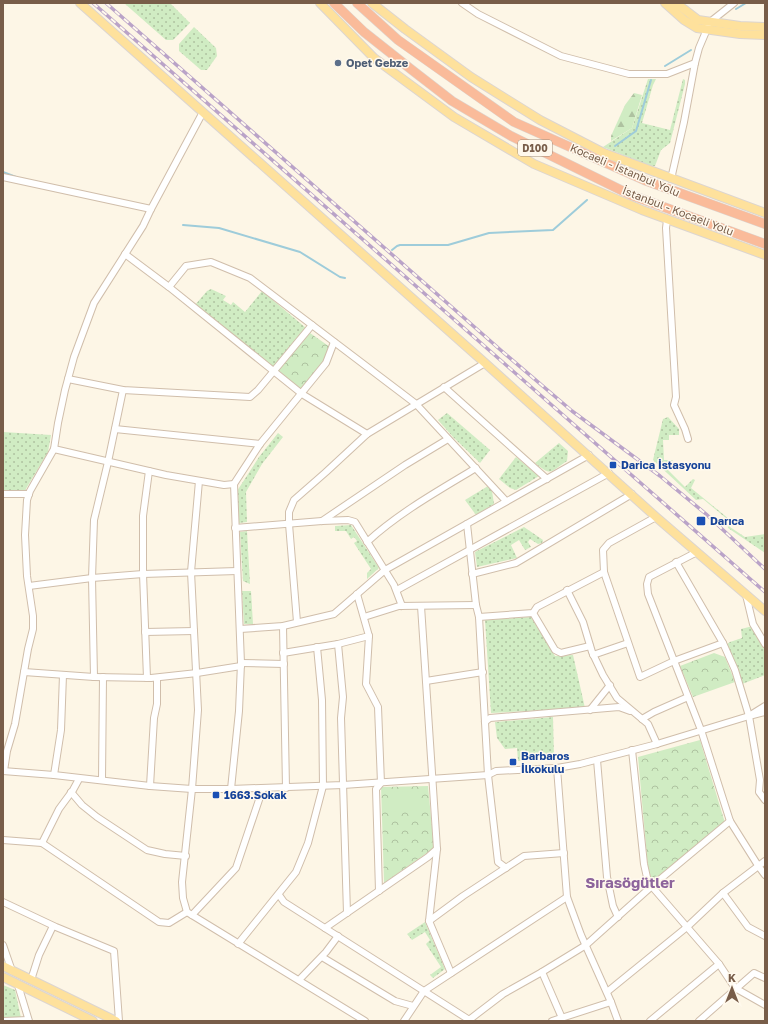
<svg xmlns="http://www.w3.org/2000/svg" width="768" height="1024" font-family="'Golos Text',sans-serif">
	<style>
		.grass { fill: url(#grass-dots) }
		.forest { fill: url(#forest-firs) }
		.park { fill: url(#park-crowns) }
		.garden { fill: #d0ecc3 }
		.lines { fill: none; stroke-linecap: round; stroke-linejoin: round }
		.stream { stroke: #9eccda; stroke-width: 2 }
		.minor-casing { stroke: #d0beab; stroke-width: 8 }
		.major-casing { stroke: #dcd5d0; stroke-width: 10 }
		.highway-casing { stroke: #dcd5d0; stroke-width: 10 }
		.minor { stroke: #fff; stroke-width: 6 }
		.major { stroke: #fee19c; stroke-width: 8 }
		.highway { stroke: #fabb9a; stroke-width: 9 }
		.rail-casing { stroke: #baa3c8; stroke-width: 3.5 }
		.rail { stroke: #fff9ed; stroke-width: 2; stroke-dasharray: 6; stroke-linecap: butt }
		.service-dot { fill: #5c6f8a; stroke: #fff9ed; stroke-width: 1.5 }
		.transit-dot { fill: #1a4fb4; stroke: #fff9ed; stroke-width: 1.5 }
		.labels { text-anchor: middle; stroke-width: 3; stroke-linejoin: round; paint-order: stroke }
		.shield { fill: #fff9ed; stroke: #a08c7a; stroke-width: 1 }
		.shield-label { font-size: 10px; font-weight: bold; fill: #785d49 }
		.service-label { font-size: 11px; font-weight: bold; fill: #4e5e75; stroke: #fff9ed; text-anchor: start }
		.street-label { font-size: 11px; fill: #785d49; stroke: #fff9ed }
		.transit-label { font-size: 11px; font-weight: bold; fill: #164399; stroke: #fff9ed; text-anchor: start }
		.district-label { font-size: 15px; font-weight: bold; fill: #8d649c; stroke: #fff9ed }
	</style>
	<defs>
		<pattern id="grass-dots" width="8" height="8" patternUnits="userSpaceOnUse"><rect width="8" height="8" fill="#d0ecc3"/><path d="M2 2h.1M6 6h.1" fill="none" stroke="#aec2a0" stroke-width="1.8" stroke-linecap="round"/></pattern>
		<pattern id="forest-firs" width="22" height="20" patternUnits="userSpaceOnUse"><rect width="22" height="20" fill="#d0ecc3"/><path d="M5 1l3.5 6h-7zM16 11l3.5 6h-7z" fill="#aec2a0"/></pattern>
		<pattern id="park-crowns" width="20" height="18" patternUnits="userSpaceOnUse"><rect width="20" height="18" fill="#d0ecc3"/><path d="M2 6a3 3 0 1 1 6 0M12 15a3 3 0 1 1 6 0" fill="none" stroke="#aec2a0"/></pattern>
	</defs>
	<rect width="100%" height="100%" fill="#fdf6e6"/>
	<g class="grass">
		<polygon points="124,3 170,3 190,23 173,40 166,40"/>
		<polygon points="194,27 216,48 217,56 207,70 201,70 179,51 179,44"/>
		<polygon points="648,79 656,79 653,85 642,123 670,130 683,79 685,80 685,84 670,143 661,150 655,166 651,166 603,147 632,128"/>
		<polygon points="211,289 226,296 223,300 231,305 233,302 245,312 262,291 306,328 274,368 195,305 207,291"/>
		<polygon points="447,413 490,450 480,463 453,437 438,420"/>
		<polygon points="668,417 679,429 679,435 669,435 669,440 663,440 664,460 673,460 666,468 685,487 693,479 695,480 691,488 729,519 730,527 745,537 765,534 765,553 728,528 727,519 703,499 696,500 653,460 663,419"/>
		<polygon points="3,432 51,435 48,452 24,492 3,491"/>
		<polygon points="278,433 283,437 262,464 246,492 247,522 239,523 237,491 259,457"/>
		<path d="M559 443 568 451 567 461C550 472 552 477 535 463Z"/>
		<polygon points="516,457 539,476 516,490 510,488 499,479"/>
		<polygon points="488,486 492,491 494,504 476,515 465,500"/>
		<polygon points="351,525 379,568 367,579 367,573 371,569 354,543 357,541 354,537 351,539 346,531 335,531 335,526"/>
		<polygon points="524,527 543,540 542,543 538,544 530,539 528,542 531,547 525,550 519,540 511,545 517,558 477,567 475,552"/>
		<polygon points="247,531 250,584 243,581 240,532"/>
		<polygon points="242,591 251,591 253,624 244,624"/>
		<polygon points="531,617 555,656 573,655 585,708 491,713 485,620"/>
		<polygon points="753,626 765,651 765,675 742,684 727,644 730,642 742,638 741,629"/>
		<polygon points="553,717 554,758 518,761 517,748 505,749 497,738 495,722"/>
		<polygon points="425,922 445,969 433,978 430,975 441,967 426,944 430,940 425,932 412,940 407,934"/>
		<polygon points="3,985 15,990 21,1018 3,1018"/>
	</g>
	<polygon class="forest" points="634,93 642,95 632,128 611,141 611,136 625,105"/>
	<g class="park">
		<polygon points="310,333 330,347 324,360 301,390 278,370"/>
		<polygon points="714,653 725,657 735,682 693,697 680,666"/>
		<polygon points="700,740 725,823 656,881 651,879 648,868 638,757"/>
		<polygon points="428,786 434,848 384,883 381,787"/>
	</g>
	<polygon class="garden" points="420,791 421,810 389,812 388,792"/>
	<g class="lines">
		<g class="stream">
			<polyline points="736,9 746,3"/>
			<polyline points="665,66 691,50"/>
			<polyline points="615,146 636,131 651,80"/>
			<polyline points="3,172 16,177"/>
			<polyline points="183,225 219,228 300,252 340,277 345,278"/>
			<polyline points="392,250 397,246 400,245 448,245 489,233 553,230 587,200"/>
		</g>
		<g class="minor-casing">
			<g id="minor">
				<polyline points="462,3 478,14 561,56 629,74 667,74 695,63"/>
				<polyline points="3,177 151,209"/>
				<polyline points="671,179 684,122 695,63 699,48 710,22 734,3"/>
				<polyline points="667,220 666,228 676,397 674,405 685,429 688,439"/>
				<polyline points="125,254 169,287 302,394 367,434"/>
				<polyline points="169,287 186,266 211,262 250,278 416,404 506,501"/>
				<polyline points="68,379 123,390 250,397 258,390 312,325"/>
				<polyline points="444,387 547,479"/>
				<polyline points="115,429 260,444"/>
				<polyline points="54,449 166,475 224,485 234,484"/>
				<polyline points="199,481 191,572 198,710 192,789 182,882 183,898 187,912 365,1021"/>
				<polyline points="3,494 29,494"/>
				<polyline points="656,517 609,543 603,550 604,572 640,677 674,661 723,643"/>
				<polyline points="322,521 405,465 448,439"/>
				<polyline points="467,524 476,605 479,617 488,775 498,862 506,868"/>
				<polyline points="235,528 322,521 348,520 355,522 394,585 402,606"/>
				<path d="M367 542C400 512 438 491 476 468"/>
				<polyline points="697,552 649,577 647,584 648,594 701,730 730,821 759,867 765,875"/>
				<polyline points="676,562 723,643 735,670 749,716 760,780 759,792 765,800"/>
				<polyline points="472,574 516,563 632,494"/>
				<polyline points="29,586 92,578 143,574 237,571"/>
				<polyline points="397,590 609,473"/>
				<polyline points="567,590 583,622 592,652 603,675 617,698 648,724 657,744"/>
				<polyline points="746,595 753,624 765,644"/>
				<polyline points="421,606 437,849 429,921 451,973"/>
				<polyline points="533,613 555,650 561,653 590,646"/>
				<polyline points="364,617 399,606 476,605"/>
				<polyline points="479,617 533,613 537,607 604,572"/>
				<polyline points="297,622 289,524 289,512 294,500 326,472 367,434 485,363"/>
				<polyline points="283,626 286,788"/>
				<polyline points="240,629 283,626 334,614 385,570 589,455"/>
				<polyline points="145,632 194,631"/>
				<polyline points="369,636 366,684 378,707 381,783 376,789 379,891"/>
				<polyline points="338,644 343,697 341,718 347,913"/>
				<polyline points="283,653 338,644 369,636 357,594"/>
				<polyline points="593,655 628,643"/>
				<polyline points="241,663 284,664"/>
				<polyline points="24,672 94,677 92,578 94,520 108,462 123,390"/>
				<polyline points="94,677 151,678 197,673 241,666"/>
				<polyline points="147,678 143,574 143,516 149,471"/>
				<polyline points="426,681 483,672"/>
				<polyline points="765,706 749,716 765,712"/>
				<polyline points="590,710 610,685"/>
				<polyline points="642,719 654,712 688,697"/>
				<polyline points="485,722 490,718 619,707 630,711"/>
				<polyline points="632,750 644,864 648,882 719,964 735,988 765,1005"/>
				<polyline points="597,760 607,877 613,906 618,917"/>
				<polyline points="557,768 567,897 581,935 611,1002 618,1021"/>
				<polyline points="3,771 54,775 150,786 192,789 231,789 343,785 488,775 496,771 557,768 580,764 657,744 749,716"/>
				<polyline points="4,771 7,751 15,724 28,649 33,629 33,616 27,576 25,535 27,500 30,491 54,449 58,423 65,390 74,357 94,303 143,226 151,209 203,112"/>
				<polyline points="54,775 61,730 63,675"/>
				<polyline points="102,780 103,677"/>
				<polyline points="150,786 154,718 157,704 157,678"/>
				<polyline points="231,789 239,711 241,663 234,484 260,444 326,363 334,342"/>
				<polyline points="71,792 82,805 97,817 147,850 165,854 186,856"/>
				<polyline points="3,840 42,843 159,922 169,923 187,912"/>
				<polyline points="42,843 59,809 73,790 79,779"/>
				<polyline points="723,893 748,927 765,936"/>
				<polyline points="279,895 284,902 471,1021"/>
				<polyline points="3,902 56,927 114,951 119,1021"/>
				<polyline points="192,915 236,868 263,788"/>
				<polyline points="429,921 463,896 524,856 564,853"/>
				<polyline points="325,928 428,857 437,849"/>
				<polyline points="238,944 296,872 308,843 323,786 322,700 317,647"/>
				<polyline points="3,945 12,971"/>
				<polyline points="322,957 395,1001 413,1006"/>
				<polyline points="31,980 39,955 53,926"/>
				<polyline points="299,980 326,952 338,936"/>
				<polyline points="18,985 29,1021"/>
				<polyline points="607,992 687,927 723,893 765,861"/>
				<polyline points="562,1018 542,972 586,945 652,886 730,821"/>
				<polyline points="469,1020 503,994 542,972"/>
				<polyline points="4,1021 28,1020"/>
				<polyline points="404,1021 424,991 567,897"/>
				<polyline points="552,1021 611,1002"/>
				<polyline points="650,1021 719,964"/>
				<polyline points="699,1021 754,973 765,978"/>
			</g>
		</g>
		<g class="major-casing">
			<g id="major">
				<polyline points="80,3 485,363 656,517 765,611"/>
				<polyline points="320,3 374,58 454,117 534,164 642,210 765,255"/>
				<polyline points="372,3 405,29 471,77 540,120 604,153 765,213"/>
				<polyline points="665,3 684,20 697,28 740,34 765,35"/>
				<polyline points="676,3 698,20 740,26 765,27"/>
				<polyline points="3,966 116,1021"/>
				<polyline points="3,977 93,1021"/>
			</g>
		</g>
		<g class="highway-casing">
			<g id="highway">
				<polyline points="334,3 364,32 412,70 452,101 511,136 631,195 765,244"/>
				<polyline points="357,3 398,40 514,122 644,180 765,224"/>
			</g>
		</g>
		<use href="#minor" class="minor"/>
		<use href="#major" class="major"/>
		<use href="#highway" class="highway"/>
		<g class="rail-casing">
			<g id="rail">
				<polyline points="93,3 765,592"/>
				<polyline points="106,3 504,353 572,411 660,476 706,514 765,569"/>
			</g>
		</g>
		<use href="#rail" class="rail"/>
	</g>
	<circle class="service-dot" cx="338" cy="63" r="4"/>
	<g class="transit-dot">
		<rect x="609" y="461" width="8" height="8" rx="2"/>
		<rect x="696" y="516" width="10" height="10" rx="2"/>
		<rect x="509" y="758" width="8" height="8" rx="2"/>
		<rect x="212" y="791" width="8" height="8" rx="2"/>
	</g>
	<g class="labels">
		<rect class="shield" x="518" y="140" width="34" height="16" rx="3"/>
		<g class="shield-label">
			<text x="535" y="152">D100</text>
		</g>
		<g class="service-label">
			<text x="346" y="67">Opet Gebze</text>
		</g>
		<g class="street-label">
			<text transform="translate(625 170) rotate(23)" y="4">Kocaeli - İstanbul Yolu</text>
			<text transform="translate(678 211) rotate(21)" y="4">İstanbul - Kocaeli Yolu</text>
		</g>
		<g class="transit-label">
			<text x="621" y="469">Darica İstasyonu</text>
			<text x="710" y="525">Darıca</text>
			<text x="521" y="760">Barbaros<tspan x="521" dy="13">İlkokulu</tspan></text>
			<text x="224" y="799">1663.Sokak</text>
		</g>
		<g class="district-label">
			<text x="630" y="888">Sırasöğütler</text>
		</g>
	</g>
	<rect width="768" height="1024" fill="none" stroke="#785d49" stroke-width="8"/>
	<g transform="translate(732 988)" stroke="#fff9ed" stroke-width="3" paint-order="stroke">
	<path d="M0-3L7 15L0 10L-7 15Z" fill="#785d49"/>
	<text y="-6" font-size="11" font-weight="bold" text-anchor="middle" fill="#785d49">K</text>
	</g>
</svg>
